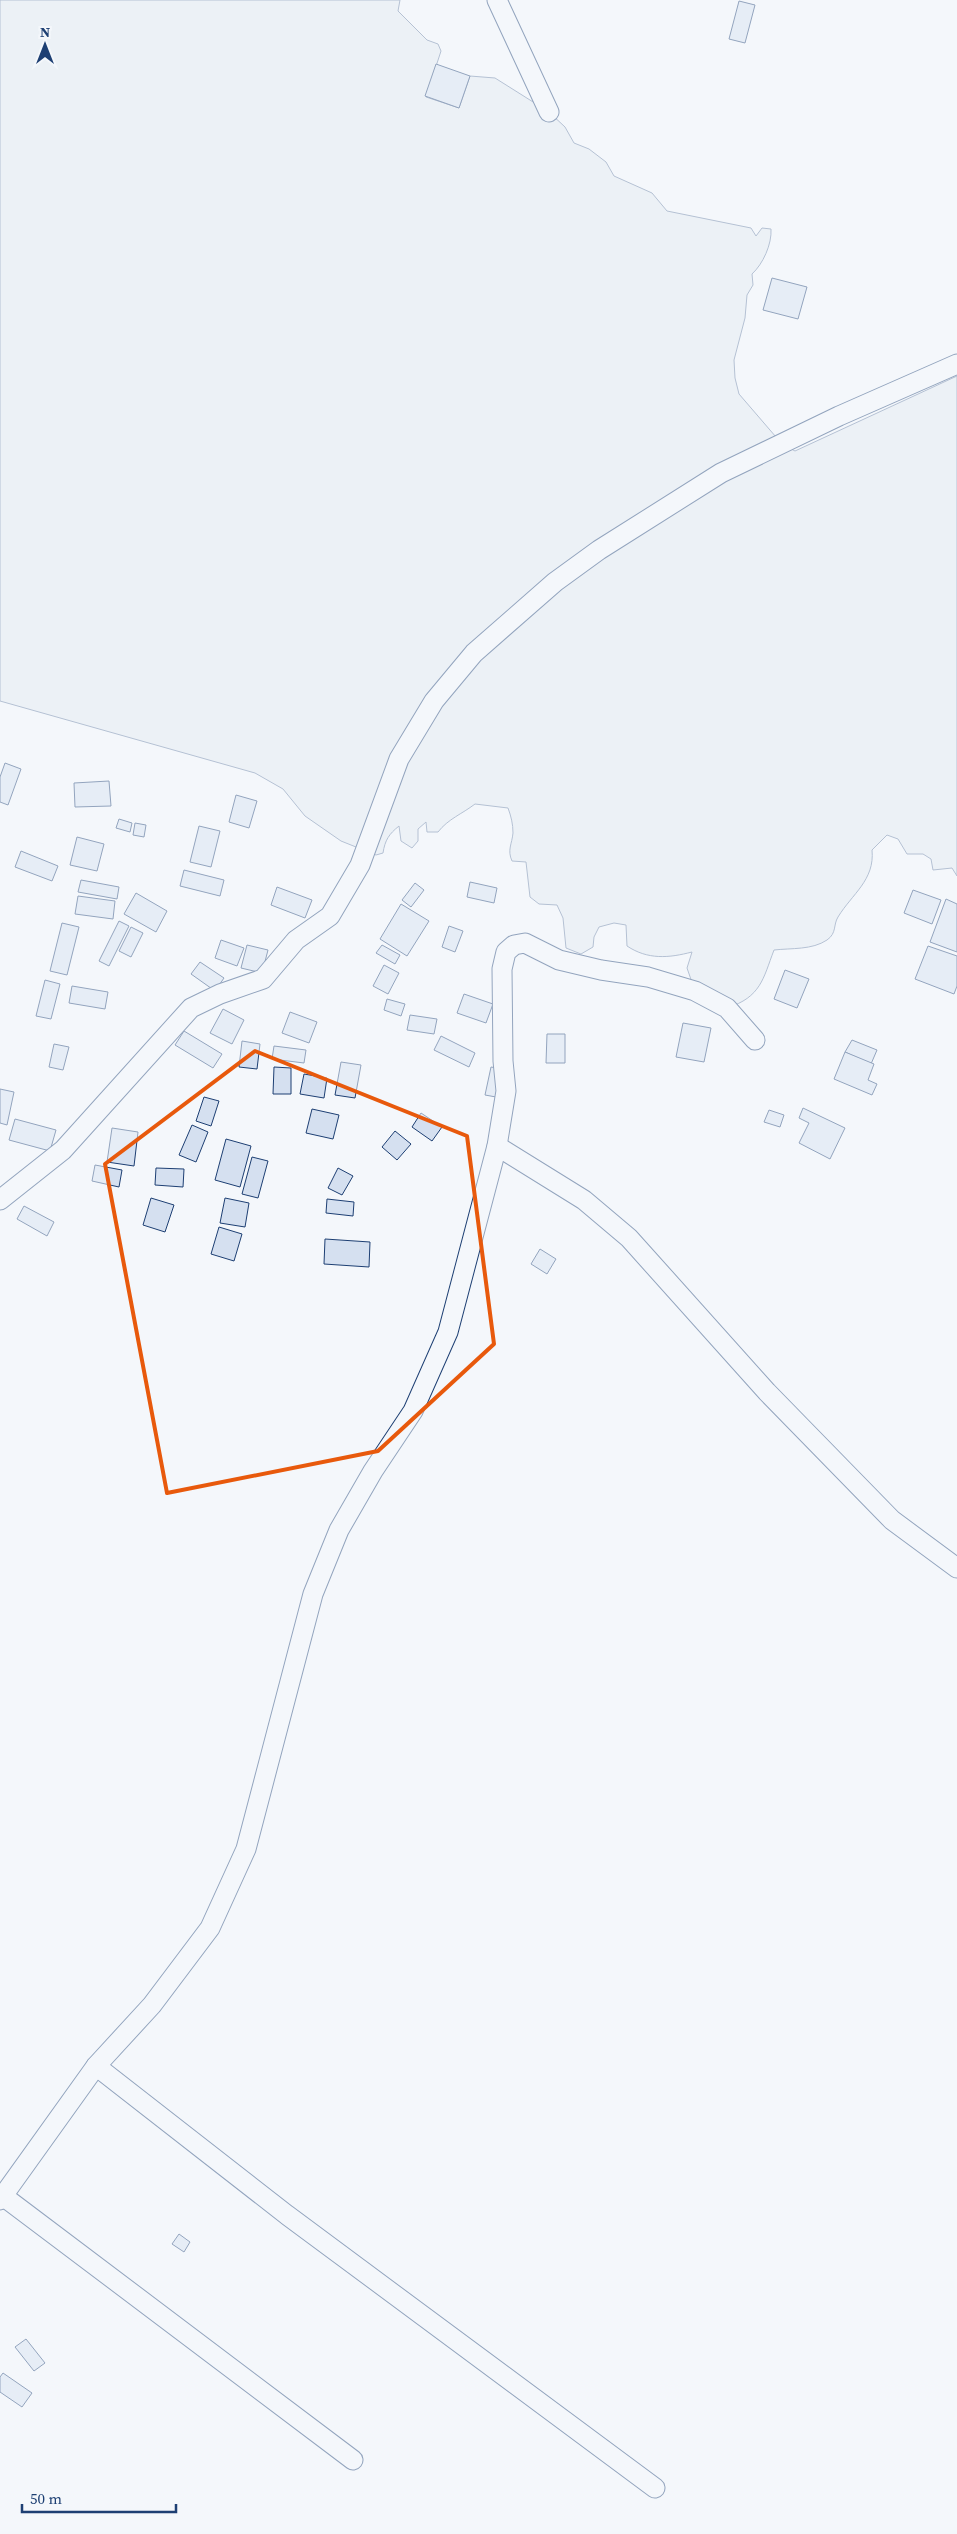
<svg xmlns="http://www.w3.org/2000/svg" width="957" height="2534" font-family="'Source Serif 4',serif">
	<style>
		.green { fill: #e3e9f0; stroke: #687fa3 }
		.building { fill: #d5e0f0; stroke: #1d3f73 }
		.lines { fill: none; stroke-linecap: round; stroke-linejoin: round }
		.minor-casing { stroke: #1d3f73; stroke-width: 21 }
		.minor { stroke: #f4f7fb; stroke-width: 19 }
		.marked { fill: none; stroke: #e8590c; stroke-width: 4; stroke-linejoin: round }
	</style>
	<rect width="100%" height="100%" fill="#f4f7fb"/>
	<path class="green" d="M0 0H400L398 11 427 40 438 44 441 51 426 97 459 108 470 76 495 78 549 112 565 127 574 143 589 149 606 162 614 176 652 193 667 211 751 228 756 236 762 228 771 229C772 244 763 264 752 274L753 285 747 295 745 318 734 360 735 378 739 394 782 444 795 451 957 376V876L952 868 933 870 931 859 923 854H907L898 839 887 835 872 850C875 880 852 894 838 917 833 925 837 933 827 940 812 950 792 948 774 950 763 979 761 997 727 1008L695 991 687 968 692 952C669 958 648 960 627 946L626 925 614 923 599 927 594 937 593 947 581 954 566 948 563 918 557 905 539 904 530 897 526 862 512 861C507 850 512 844 513 833 513 824 511 816 508 808L475 804C462 814 448 819 438 832H427L426 822 418 829V841L412 848 401 841 399 826C389 834 385 840 383 853L376 855 341 841 305 816 283 789 255 773 0 701Z"/>
	<g class="building">
		<polygon points="739,1 755,5 745,43 729,39"/>
		<polygon points="436,64 470,76 459,108 425,96"/>
		<polygon points="772,278 807,287 798,319 763,310"/>
		<polygon points="5,763 21,769 8,805 0,802 0,777"/>
		<polygon points="109,781 111,806 75,807 74,783"/>
		<polygon points="236,795 257,801 249,828 229,822"/>
		<polygon points="119,819 132,823 130,832 116,828"/>
		<polygon points="135,823 146,825 144,837 133,835"/>
		<polygon points="199,826 220,831 211,867 190,862"/>
		<polygon points="77,837 104,844 97,871 70,865"/>
		<polygon points="21,851 58,866 52,881 15,867"/>
		<polygon points="184,870 224,880 220,896 180,886"/>
		<polygon points="81,880 119,887 117,899 78,892"/>
		<polygon points="470,882 497,888 494,903 467,897"/>
		<polygon points="415,883 424,890 411,907 402,900"/>
		<polygon points="277,887 312,900 305,918 271,905"/>
		<polygon points="913,890 941,900 932,924 904,913"/>
		<polygon points="136,893 167,911 156,932 124,914"/>
		<polygon points="78,896 115,901 113,919 75,914"/>
		<polygon points="946,899 957,904 957,952 930,942"/>
		<polygon points="401,904 429,921 407,956 380,939"/>
		<polygon points="119,921 129,926 109,966 99,961"/>
		<polygon points="62,923 79,927 67,975 50,971"/>
		<polygon points="449,926 463,931 455,952 442,947"/>
		<polygon points="131,927 143,933 131,957 119,951"/>
		<polygon points="221,940 244,948 237,966 215,958"/>
		<polygon points="247,945 268,950 262,973 241,968"/>
		<polygon points="382,945 400,955 395,964 376,953"/>
		<polygon points="928,946 957,956 957,986 954,994 915,979"/>
		<polygon points="200,962 224,978 215,991 191,974"/>
		<polygon points="384,965 399,973 388,994 373,986"/>
		<polygon points="785,970 809,979 797,1008 774,999"/>
		<polygon points="45,980 60,984 51,1019 36,1016"/>
		<polygon points="72,986 108,992 105,1009 69,1003"/>
		<polygon points="464,994 493,1004 486,1023 457,1013"/>
		<polygon points="387,999 405,1004 401,1016 384,1010"/>
		<polygon points="223,1009 244,1020 232,1044 210,1033"/>
		<polygon points="290,1012 317,1022 309,1043 282,1033"/>
		<polygon points="410,1015 437,1019 434,1034 407,1030"/>
		<polygon points="683,1023 711,1028 704,1062 676,1057"/>
		<polygon points="184,1031 222,1054 213,1068 175,1045"/>
		<polygon points="547,1034 565,1034 565,1063 546,1063"/>
		<polygon points="441,1036 475,1053 469,1067 434,1050"/>
		<polygon points="852,1040 877,1050 871,1064 845,1052"/>
		<polygon points="242,1041 260,1044 257,1069 239,1067"/>
		<polygon points="54,1044 69,1047 63,1070 49,1067"/>
		<polygon points="274,1046 306,1050 304,1063 272,1059"/>
		<polygon points="845,1052 874,1064 868,1080 877,1084 872,1095 834,1079"/>
		<polygon points="341,1062 361,1065 355,1098 335,1095"/>
		<polygon points="274,1067 291,1068 291,1094 273,1094"/>
		<polygon points="491,1067 502,1069 496,1097 485,1095"/>
		<polygon points="304,1074 327,1078 324,1098 300,1094"/>
		<polygon points="0,1089 14,1092 7,1125 0,1123"/>
		<polygon points="204,1097 219,1101 211,1126 196,1121"/>
		<polygon points="803,1108 845,1128 830,1159 799,1143 809,1123 799,1118"/>
		<polygon points="312,1109 339,1115 333,1139 306,1133"/>
		<polygon points="769,1110 784,1115 780,1127 764,1122"/>
		<polygon points="421,1113 442,1127 432,1141 412,1127"/>
		<polygon points="15,1119 56,1130 50,1151 9,1140"/>
		<polygon points="192,1125 208,1132 196,1162 179,1155"/>
		<polygon points="112,1128 138,1132 134,1166 107,1162"/>
		<polygon points="395,1131 411,1144 397,1160 382,1147"/>
		<polygon points="226,1139 251,1146 240,1187 215,1180"/>
		<polygon points="252,1157 268,1161 258,1198 242,1194"/>
		<polygon points="95,1165 122,1170 119,1187 92,1181"/>
		<polygon points="156,1168 184,1169 183,1187 155,1185"/>
		<polygon points="338,1168 353,1176 342,1195 328,1188"/>
		<polygon points="151,1198 174,1205 165,1232 143,1225"/>
		<polygon points="225,1198 249,1203 245,1227 220,1223"/>
		<polygon points="327,1199 354,1202 353,1216 326,1213"/>
		<polygon points="24,1206 54,1222 47,1236 17,1219"/>
		<polygon points="219,1227 242,1234 234,1261 211,1254"/>
		<polygon points="325,1239 370,1242 369,1267 324,1264"/>
		<polygon points="540,1249 556,1259 547,1274 531,1264"/>
		<polygon points="179,2234 190,2242 184,2252 172,2244"/>
		<polygon points="26,2339 45,2363 34,2371 15,2347"/>
		<polygon points="3,2373 32,2393 22,2407 0,2392 0,2377"/>
	</g>
	<g class="lines">
		<g class="minor-casing">
			<g id="minor">
				<polyline points="497,0 549,112"/>
				<polyline points="497,1146 584,1200 629,1238 767,1392 892,1520 957,1568"/>
				<polyline points="0,1200 63,1150 191,1008 220,994 263,979 296,940 330,916 360,865 399,759 434,701 474,653 555,582 599,550 721,473 839,416 957,364"/>
				<polyline points="96,2066 287,2215 655,2488"/>
				<polyline points="3,2196 353,2460"/>
				<polyline points="0,2200 96,2066 152,2005 210,1928 246,1849 313,1594 339,1530 373,1471 413,1411 448,1332 497,1146 506,1091 503,1061 502,969 506,952 514,945 525,943 559,960 601,970 648,977 695,991 727,1008 755,1040"/>
			</g>
		</g>
		<use href="#minor" class="minor"/>
	</g>
	<path d="M0 0H957V2534H0ZM255 1051 467 1136 494 1344 378 1451 167 1493 105 1164Z" fill="#f4f7fb" fill-opacity=".55" fill-rule="evenodd"/>
	<path class="marked" d="M255 1051 467 1136 494 1344 378 1451 167 1493 105 1164Z"/>
	<g transform="translate(45 45)" stroke="#f4f7fb" stroke-width="4" paint-order="stroke">
	<path d="M0-4L9 19L0 12L-9 19Z" fill="#1d3f73"/>
	<text y="-8" font-size="14" font-weight="bold" text-anchor="middle" fill="#1d3f73">N</text>
	</g>
	<path d="M22 2504v8h154v-8" fill="none" stroke="#1d3f73" stroke-width="2.5"/>
	<text x="30" y="2504" font-size="15" fill="#1d3f73" stroke="#f4f7fb" stroke-width="4" paint-order="stroke">50 m</text>
</svg>
